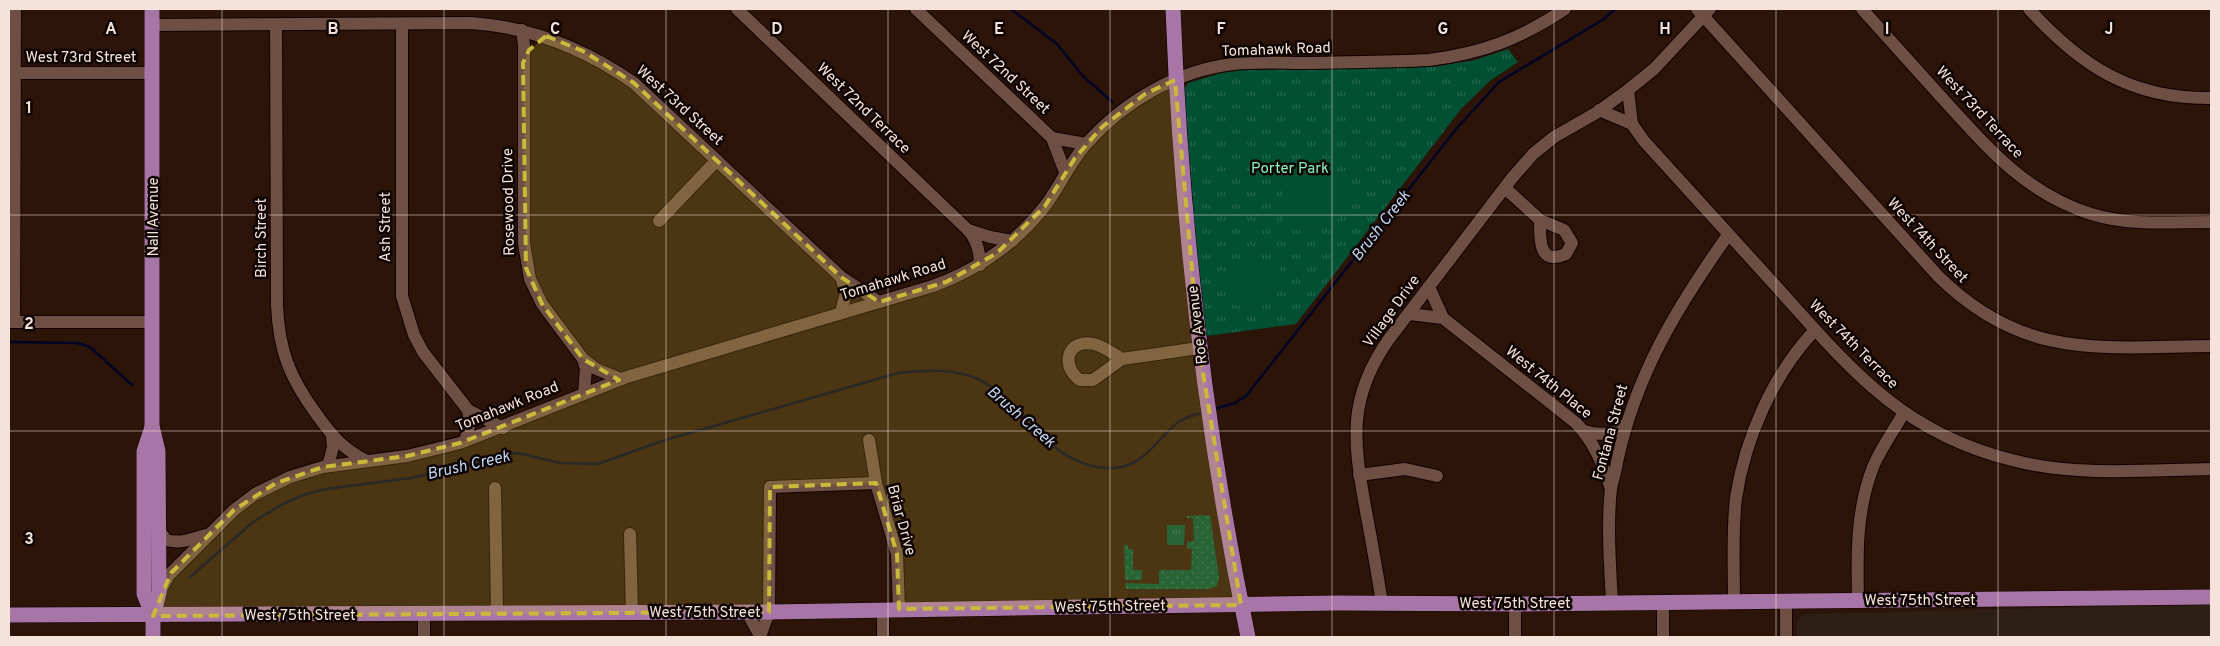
<svg xmlns="http://www.w3.org/2000/svg" width="2220" height="646" font-family="Overpass,sans-serif">
	<style>
		.education { fill: #2d1f13 }
		.grass { fill: url(#grass-dots) }
		.park { fill: url(#park-tufts) }
		.garden { fill: #005034 }
		.lines { fill: none; stroke-linecap: round; stroke-linejoin: round }
		.stream { stroke: #000525; stroke-width: 2.5 }
		.minor-casing { stroke: #130100; stroke-width: 14 }
		.major-casing { stroke: #130100; stroke-width: 16 }
		.minor { stroke: #6d5043; stroke-width: 12 }
		.major { stroke: #a876a6; stroke-width: 15 }
		.marked { fill: #cbba39; fill-opacity: 0.2; stroke: #cbba39; stroke-width: 4; stroke-dasharray: 10 6; stroke-linejoin: round }
		.grid { fill: none; stroke: #f5e3db; stroke-width: 1; stroke-opacity: 0.55 }
		.labels { text-anchor: middle; stroke-width: 5; stroke-linejoin: round; paint-order: stroke }
		.street-label { font-size: 15px; fill: #f5e3db; stroke: #0d0402 }
		.park-label { font-size: 15px; fill: #89f2c0; stroke: #0d0402 }
		.water-label { font-size: 16px; font-style: italic; fill: #bed5f3; stroke: #0d0402 }
		.grid-label { font-size: 16px; text-anchor: middle; font-weight: bold; fill: #f5e3db; stroke: #0d0402; stroke-width: 5; stroke-linejoin: round; paint-order: stroke }
	</style>
	<defs>
		<pattern id="grass-dots" width="8" height="8" patternUnits="userSpaceOnUse" patternTransform="scale(1.25)"><rect width="8" height="8" fill="#005034"/><path d="M2 2h.1M6 6h.1" fill="none" stroke="#266951" stroke-width="1.8" stroke-linecap="round"/></pattern>
		<pattern id="park-tufts" width="24" height="20" patternUnits="userSpaceOnUse" patternTransform="scale(1.25)"><rect width="24" height="20" fill="#005034"/><path d="M3 7l-1-3M5 7V3M7 7l1-3M15 17l-1-3M17 17v-4M19 17l1-3" fill="none" stroke="#266951"/></pattern>
	</defs>
	<rect width="100%" height="100%" fill="#2c1409"/>
	<polygon class="education" points="2211,604 2211,637 1797,637 1797,624 1800,617 1806,614"/>
	<g class="grass">
		<polygon points="1210,515 1219,577 1217,586 1208,589 1126,589 1125,583 1159,584 1159,570 1191,570 1192,549 1187,548 1187,542 1194,541 1193,518 1187,518 1187,516"/>
		<polygon points="1124,545 1128,545 1128,549 1133,549 1133,570 1142,570 1142,580 1125,580"/>
	</g>
	<g class="park">
		<polygon points="1508,49 1518,62 1491,80 1461,109 1296,324 1206,336 1198,267 1184,90 1188,83 1221,73 1243,70 1433,67 1475,60"/>
		<polygon points="1167,525 1185,525 1184,545 1167,545"/>
	</g>
	<g class="garden">
		<path d="M1343 172C1357 224 1328 233 1283 229V178L1286 174Z"/>
		<path d="M1240 259 1280 265C1285 303 1261 316 1228 302L1236 261Z"/>
	</g>
	<g class="lines">
		<g class="stream">
			<polyline points="1011,9 1057,44 1083,76 1112,102"/>
			<polyline points="9,342 77,343 90,347 132,385"/>
			<polyline points="1215,409 1235,403 1246,396 1457,128 1499,82 1604,19 1615,9"/>
			<path d="M190 577 253 522 283 504 306 494 326 489 411 478 478 463 499 455 518 453 560 463 598 464 662 441 898 373C925 370 955 368 980 380 994 387 1004 399 1015 410 1041 437 1072 470 1113 468 1144 467 1156 440 1177 423 1185 417 1195 415 1205 412"/>
		</g>
		<g class="minor-casing">
			<g id="minor">
				<path d="M737 9 968 230C977 240 980 252 980 265"/>
				<polyline points="916,9 1052,138 1065,172"/>
				<path d="M1697 9 1938 276C2024 361 2101 347 2211 346"/>
				<path d="M1862 9C1889 39 1916 69 1943 99 1988 148 2025 193 2091 214 2130 226 2171 222 2211 222"/>
				<path d="M2029 9C2081 66 2131 99 2211 98"/>
				<polyline points="402,24 402,296 414,335 423,352 468,410 470,423 465,441"/>
				<path d="M152 25 471 23C532 27 584 48 634 83L841 277 879 302"/>
				<path d="M276 25 277 305C279 352 290 378 317 415 333 437 343 449 367 461"/>
				<polyline points="522,30 524,45 524,243 530,279 542,304 583,359 596,369 621,379"/>
				<polyline points="9,73 153,73"/>
				<path d="M1628 90 1632 124 1644 141C1687 188 1730 236 1774 284 1847 365 1899 432 2012 460 2076 477 2145 470 2211 469"/>
				<polyline points="1599,110 1632,124"/>
				<polyline points="1052,138 1086,144"/>
				<path d="M1505 188 1540 220 1564 230 1572 243 1566 254C1538 266 1540 239 1540 220"/>
				<polyline points="659,221 717,160"/>
				<polyline points="968,230 990,237 1012,241"/>
				<path d="M1429 287 1443 318 1576 423C1594 442 1603 464 1611 489"/>
				<polyline points="841,312 846,293 841,277"/>
				<polyline points="1409,314 1443,318"/>
				<polyline points="9,322 153,322"/>
				<polyline points="14,322 15,9"/>
				<polyline points="583,359 586,369 584,393"/>
				<path d="M1122 359C1114 354 1103 346 1094 344 1067 338 1060 366 1080 380H1093L1122 359 1199 348"/>
				<polyline points="468,410 503,428"/>
				<path d="M1584 431C1601 436 1613 435 1626 424"/>
				<polyline points="869,440 876,483 897,554 899,609"/>
				<polyline points="328,466 333,447 332,436"/>
				<polyline points="1359,475 1405,469 1437,476"/>
				<polyline points="495,488 497,613"/>
				<path d="M159 530 166 540C182 544 191 539 206 535"/>
				<polyline points="630,534 632,612"/>
				<path d="M159 593 169 575 234 510 255 494 290 477 323 467 407 456 460 443 627 377 933 286C977 270 1016 243 1045 206 1060 186 1070 162 1087 143 1125 101 1176 71 1233 64 1258 61 1284 63 1308 63 1349 62 1389 62 1429 60 1483 53 1520 39 1565 9"/>
				<polyline points="1786,600 1786,637"/>
				<path d="M1858 600C1857 554 1856 511 1873 467 1881 448 1893 432 1903 414"/>
				<path d="M1734 601C1734 566 1732 532 1736 498 1745 438 1773 375 1814 331"/>
				<path d="M1612 602C1610 565 1607 525 1611 488 1613 479 1616 471 1617 462 1636 374 1677 307 1728 235"/>
				<path d="M1382 603C1377 571 1371 538 1365 506 1353 439 1348 397 1389 339L1512 178 1533 154 1554 137 1596 113 1628 90 1654 69 1710 9"/>
				<polyline points="747,612 760,636"/>
				<polyline points="424,614 424,637"/>
				<polyline points="760,637 769,612 770,487 876,483"/>
				<polyline points="883,637 883,610"/>
				<polyline points="1515,637 1515,604"/>
				<polyline points="1663,637 1663,601"/>
			</g>
		</g>
		<g class="major-casing">
			<g id="major">
				<polyline points="152,9 152,426 158,451 159,593 153,616 153,637"/>
				<path d="M1173 9C1181 220 1205 430 1248 637"/>
				<polyline points="152,427 144,451 144,594 153,616"/>
				<polyline points="9,615 769,612 1337,603 1515,604 2211,597"/>
			</g>
		</g>
		<use href="#minor" class="minor"/>
		<use href="#major" class="major"/>
	</g>
	<path class="marked" d="M546 36 583 51 634 83 841 277 879 302 946 282 997 253 1045 206 1075 158 1102 127 1145 94 1175 80 1199 348 1241 605 899 609 897 554 876 483 770 487 769 612 153 616 171 573 234 510 276 483 323 467 407 456 460 443 619 380 583 359 542 304 526 268 523 63 529 50Z"/>
	<path class="grid" d="M222 9V637M444 9V637M666 9V637M888 9V637M1110 9V637M1332 9V637M1554 9V637M1776 9V637M1998 9V637M9 215H2211M9 431H2211"/>
	<g class="labels">
		<g class="street-label">
			<text transform="translate(1276 49) rotate(-2)" y="5">Tomahawk Road</text>
			<text x="81" y="62">West 73rd Street</text>
			<text transform="translate(1006 72) rotate(43)" y="5">West 72nd Street</text>
			<text transform="translate(680 105) rotate(42)" y="5">West 73rd Street</text>
			<text transform="translate(864 108) rotate(44)" y="5">West 72nd Terrace</text>
			<text transform="translate(1980 112) rotate(47)" y="5">West 73rd Terrace</text>
			<text transform="translate(508 202) rotate(-91)" y="5">Rosewood Drive</text>
			<text transform="translate(153 217) rotate(-90)" y="5">Nall Avenue</text>
			<text transform="translate(385 227) rotate(-90)" y="5">Ash Street</text>
			<text transform="translate(261 238) rotate(-90)" y="5">Birch Street</text>
			<text transform="translate(1928 240) rotate(47)" y="5">West 74th Street</text>
			<text transform="translate(893 279) rotate(-17)" y="5">Tomahawk Road</text>
			<text transform="translate(1391 311) rotate(-54)" y="5">Village Drive</text>
			<text transform="translate(1197 325) rotate(-97)" y="5">Roe Avenue</text>
			<text transform="translate(1854 344) rotate(45)" y="5">West 74th Terrace</text>
			<text transform="translate(1549 382) rotate(39)" y="5">West 74th Place</text>
			<text transform="translate(507 406) rotate(-22)" y="5">Tomahawk Road</text>
			<text transform="translate(1610 432) rotate(-75)" y="5">Fontana Street</text>
			<text transform="translate(902 520) rotate(75)" y="5">Briar Drive</text>
			<text x="1920" y="605">West 75th Street</text>
			<text x="1515" y="608">West 75th Street</text>
			<text transform="translate(1110 606) rotate(-1)" y="5">West 75th Street</text>
			<text x="705" y="617">West 75th Street</text>
			<text x="300" y="620">West 75th Street</text>
		</g>
		<g class="park-label">
			<text x="1290" y="173">Porter Park</text>
		</g>
		<g class="water-label">
			<text transform="translate(1380 225) rotate(-52)" y="6">Brush Creek</text>
			<text transform="translate(1022 416) rotate(41)" y="6">Brush Creek</text>
			<text transform="translate(468 464) rotate(-13)" y="6">Brush Creek</text>
		</g>
	</g>
	<g class="grid-label">
		<text x="111" y="34">A</text>
		<text x="333" y="34">B</text>
		<text x="555" y="34">C</text>
		<text x="777" y="34">D</text>
		<text x="999" y="34">E</text>
		<text x="1221" y="34">F</text>
		<text x="1443" y="34">G</text>
		<text x="1665" y="34">H</text>
		<text x="1887" y="34">I</text>
		<text x="2109" y="34">J</text>
		<text x="29" y="113">1</text>
		<text x="29" y="329">2</text>
		<text x="29" y="544">3</text>
	</g>
	<rect width="2220" height="646" fill="none" stroke="#f5e3db" stroke-width="20"/>
</svg>
